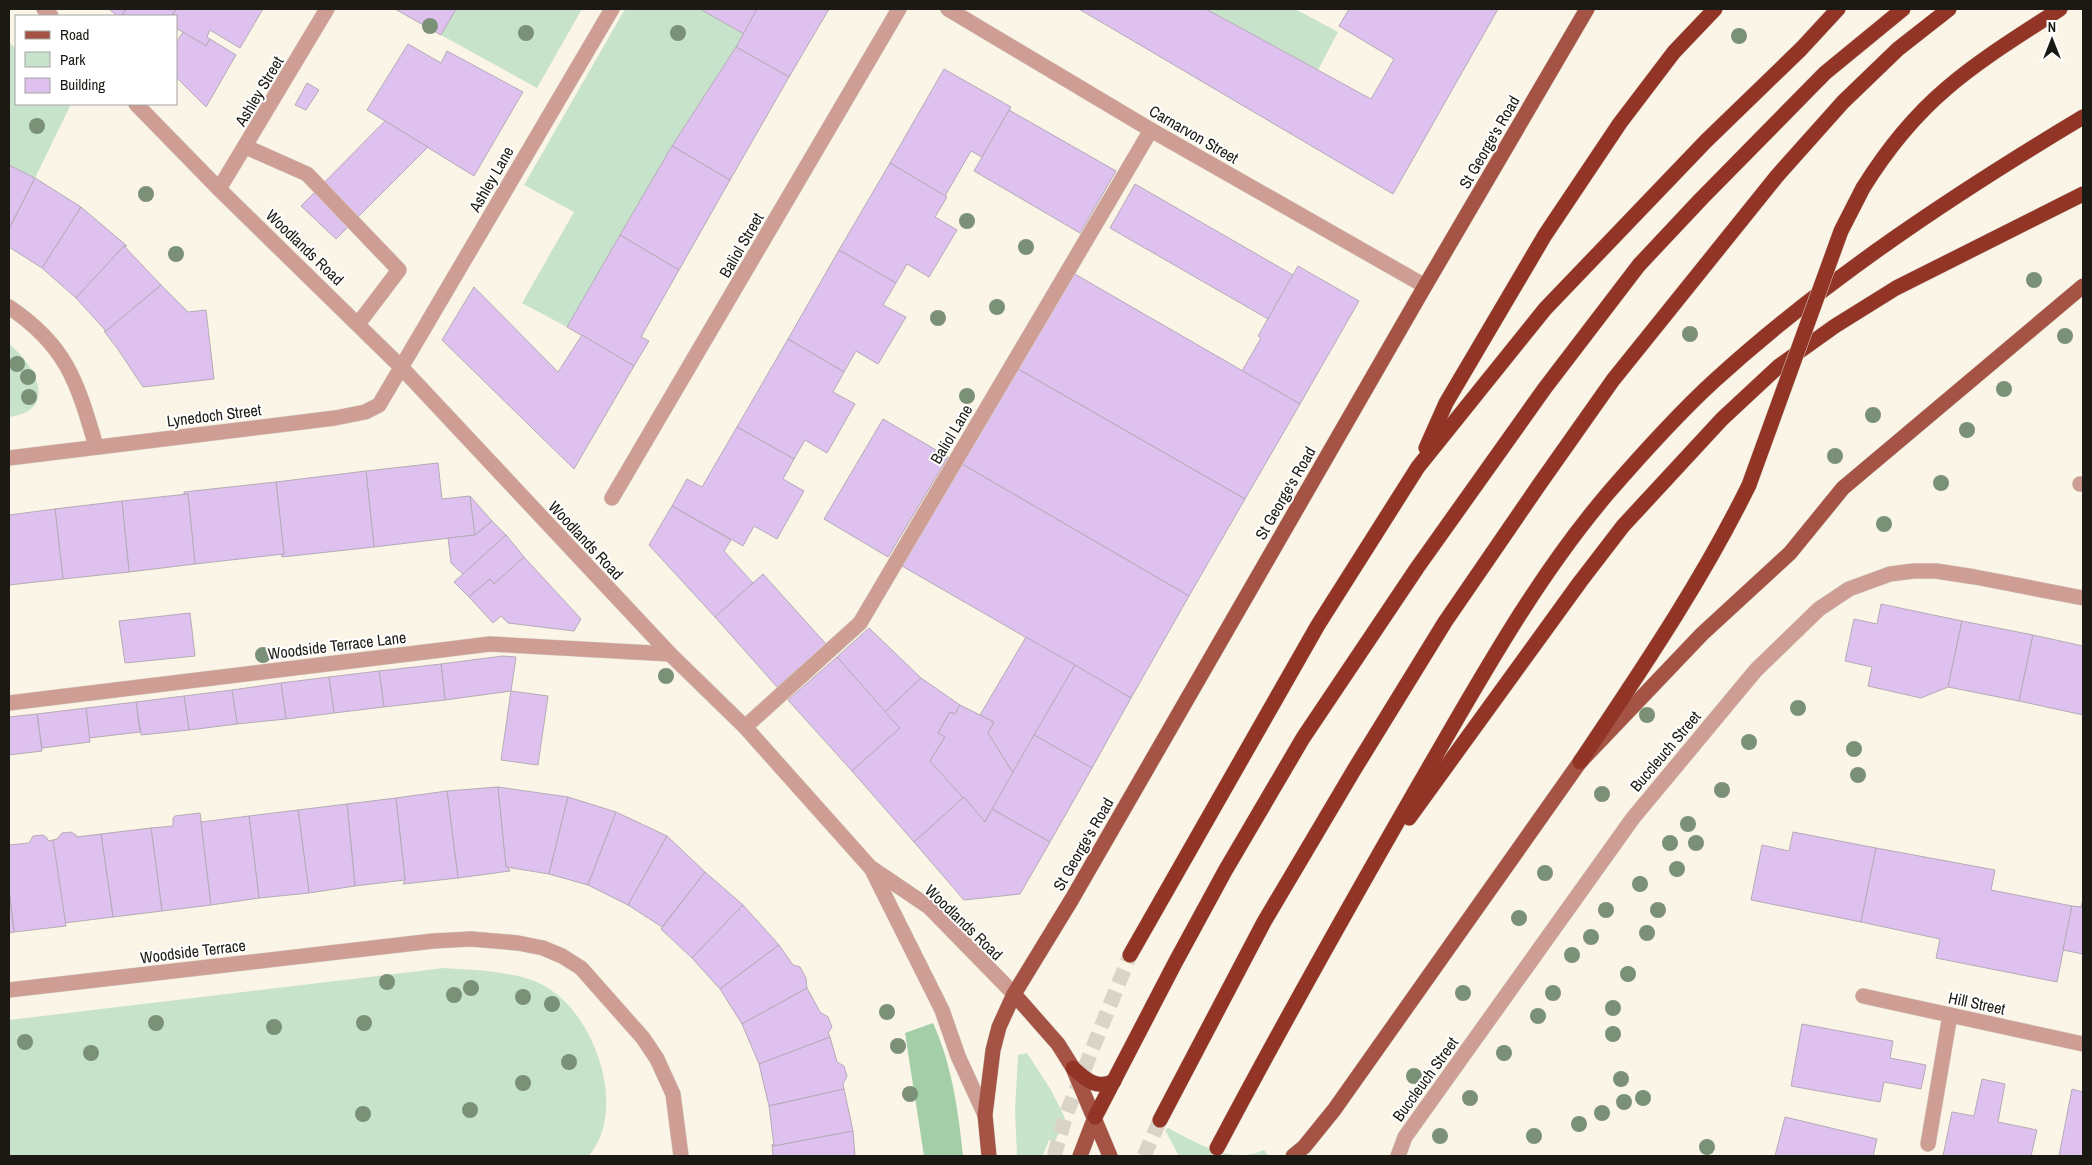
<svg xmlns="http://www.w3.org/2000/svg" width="2092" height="1165" font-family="'Archivo Narrow',sans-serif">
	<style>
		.green { fill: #c8e3cb }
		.forest { fill: #a3cea8 }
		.building { fill: #dfc1ef; stroke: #b3abb7 }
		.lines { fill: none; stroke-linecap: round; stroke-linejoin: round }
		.highway-tunnel { stroke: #d9d4c7; stroke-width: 15; stroke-dasharray: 15 8; stroke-linecap: butt }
		.minor-casing { stroke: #d7d2c5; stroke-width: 16 }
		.major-casing { stroke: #d7d2c5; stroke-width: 16 }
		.highway-casing { stroke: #d7d2c5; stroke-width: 16 }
		.minor { stroke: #ce9e95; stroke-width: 15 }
		.major { stroke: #a45345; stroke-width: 15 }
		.highway { stroke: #933526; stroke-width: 15 }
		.highway-bridge-casing { stroke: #d7d2c5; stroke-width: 16; stroke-linecap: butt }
		.highway-bridge { stroke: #933526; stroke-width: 15 }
		.tree { fill: #7a9177 }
		.labels { text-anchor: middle; stroke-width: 4; stroke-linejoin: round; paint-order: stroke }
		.street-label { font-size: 16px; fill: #1b1914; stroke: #fff }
	</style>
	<rect width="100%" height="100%" fill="#fbf5e7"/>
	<g class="green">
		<polygon points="456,9 582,9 537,88 441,35"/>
		<polygon points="625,9 700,9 744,34 672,146 567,327 522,303 574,212 524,185"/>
		<polygon points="1206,9 1295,9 1338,32 1318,70"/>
		<polygon points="9,42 16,49 16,104 71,104 35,178 9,165"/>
		<path d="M9 344C35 365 60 410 9 417Z"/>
		<path d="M444 968C473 970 515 971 541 984 594 1010 629 1108 589 1156H9V1020Z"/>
		<polygon points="1027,1053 1051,1090 1065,1118 1055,1142 1049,1140 1043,1155 1046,1156 1017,1156 1015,1110 1018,1055"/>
		<path d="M1168 1128C1197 1143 1231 1165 1264 1150L1268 1155 1265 1156H1179L1165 1130Z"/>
	</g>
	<path class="forest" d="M933 1023C952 1065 958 1110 963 1156H924L905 1033Z"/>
	<g class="building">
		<polygon points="109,9 126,9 122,16 117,16"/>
		<polygon points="126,9 176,9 172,16 122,16"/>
		<polygon points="176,9 263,9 240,48 210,30 207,37 210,39 206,46 176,28 176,16 172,16"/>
		<polygon points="395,9 456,9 441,35"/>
		<polygon points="700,9 757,9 744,34"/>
		<polygon points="757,9 829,9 789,77 736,47"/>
		<polygon points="1079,9 1206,9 1371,99 1394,59 1339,26 1349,9 1498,9 1393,194"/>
		<polygon points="183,32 206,46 210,39 236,55 206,107 176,77 176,43"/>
		<polygon points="408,44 441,63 447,51 523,92 474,176 367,110"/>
		<polygon points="736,47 789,77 730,180 672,146"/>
		<polygon points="944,69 1011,107 982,157 971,151 945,196 890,163"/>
		<polygon points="307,83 319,90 306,110 295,105"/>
		<polygon points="1009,110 1116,171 1080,233 974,171"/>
		<polygon points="385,121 428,147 336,239 301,206"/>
		<polygon points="672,146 730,180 679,270 620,235"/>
		<polygon points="890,163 947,197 935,217 957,230 929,277 907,264 896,283 839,250"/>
		<polygon points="9,165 35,178 9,229"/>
		<polygon points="35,178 81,207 42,268 9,247 9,229"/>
		<polygon points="1135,184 1293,275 1268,319 1110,228"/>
		<polygon points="81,207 127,246 124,246 76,298 42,268"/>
		<polygon points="620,235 679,270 641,337 649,341 634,366 567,327"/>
		<polygon points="124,246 161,285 106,331 76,298"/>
		<polygon points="839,250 896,283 883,305 906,317 878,364 856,351 844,372 788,339"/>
		<polygon points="1298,266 1359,301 1300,404 1242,371 1261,338 1258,336"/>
		<polygon points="1073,273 1300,404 1245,499 1018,369"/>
		<polygon points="161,285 188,312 206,310 214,379 143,387 117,348 104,331 106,331"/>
		<polygon points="474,287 558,372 582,335 634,366 574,469 442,340"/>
		<polygon points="788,339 844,372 833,392 855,404 827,453 805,440 794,459 737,427"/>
		<polygon points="1018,369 1245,499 1189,596 962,464"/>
		<polygon points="883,419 948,457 888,557 824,519"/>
		<polygon points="737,427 794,459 783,479 804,491 777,539 754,526 743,546 672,506 687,479 702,487"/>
		<polygon points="438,463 442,499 470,496 475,535 374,547 366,471"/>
		<polygon points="962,464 1189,596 1131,698 902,566"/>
		<polygon points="366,471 374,547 282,557 281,554 284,554 276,482"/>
		<polygon points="276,482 284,554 195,564 188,494 184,494 184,492"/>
		<polygon points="188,494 195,564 129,572 122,501"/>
		<polygon points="470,496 492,521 475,535"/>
		<polygon points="122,501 129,572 63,579 55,509"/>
		<polygon points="672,506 731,540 724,551 753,583 715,617 649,545"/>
		<polygon points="55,509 63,579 9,585 9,515"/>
		<polygon points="492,521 506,535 463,574 451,563 448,538 475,535"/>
		<polygon points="506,535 524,557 494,584 490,579 469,597 454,582"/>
		<polygon points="524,557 581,619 574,631 508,623 501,616 493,623 469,597 490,579 494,584"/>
		<polygon points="763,574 826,644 777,687 715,617"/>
		<polygon points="1881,604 1962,621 1948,687 1921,698 1868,686 1872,667 1845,661 1854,619 1877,624"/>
		<polygon points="190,613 195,656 125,663 119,621"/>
		<polygon points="1962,621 2033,635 2019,701 1948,687"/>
		<polygon points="869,628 921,678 885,712 837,657"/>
		<polygon points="2033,635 2083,646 2083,715 2019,701"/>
		<polygon points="1026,637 1075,665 1013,773 988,733 994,722 980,715"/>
		<polygon points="503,656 516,657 511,691 445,700 441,664"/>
		<polygon points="837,657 900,728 852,771 788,700"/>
		<polygon points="441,664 445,700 384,707 379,671"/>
		<polygon points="1075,665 1131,698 1092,768 1034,735"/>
		<polygon points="379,671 384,707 334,713 329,677"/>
		<polygon points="329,677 334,713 286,719 281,683"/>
		<polygon points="921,678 960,705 955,714 950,712 938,733 945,737 930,761 964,797 914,842 852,771 900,728 885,712"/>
		<polygon points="281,683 286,719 237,724 232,690"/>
		<polygon points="232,690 237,724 189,730 184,696"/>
		<polygon points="511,691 548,696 538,765 501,760"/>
		<polygon points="184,696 189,730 141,735 136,702"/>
		<polygon points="136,702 140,732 89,738 86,708"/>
		<polygon points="960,705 994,722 988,733 1013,773 985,822 930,761 945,737 938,733 950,712 955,714"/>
		<polygon points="86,708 90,742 42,748 37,714"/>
		<polygon points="37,714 42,751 9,755 9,717"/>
		<polygon points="1034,735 1092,768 1050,842 992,809"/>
		<polygon points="498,787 506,864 510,871 458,878 447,791"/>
		<polygon points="498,787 568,797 549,874 506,867"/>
		<polygon points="447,791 458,878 403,884 405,880 396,798"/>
		<polygon points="568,797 616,812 588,885 549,874"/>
		<polygon points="964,797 985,822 992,809 1050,842 1020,894 964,900 914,842"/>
		<polygon points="396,798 405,880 355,886 347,804"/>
		<polygon points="347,804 355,886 309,893 298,810"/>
		<polygon points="298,810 309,893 259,898 249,816"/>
		<polygon points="616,812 667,836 628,905 588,885"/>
		<polygon points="200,813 211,905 162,911 151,828 173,826 173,818 175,816"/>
		<polygon points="249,816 259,898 211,905 201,822"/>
		<polygon points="151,828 162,911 113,917 101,834"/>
		<polygon points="71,832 76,835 76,837 101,834 113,917 64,923 53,840 57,839 62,833"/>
		<polygon points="1793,832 1876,848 1861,922 1751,900 1762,845 1789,851"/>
		<polygon points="43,835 47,838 48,841 53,840 66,926 14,932 9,890 9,845 29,843 33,836"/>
		<polygon points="667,836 705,872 662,927 628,905"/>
		<polygon points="1876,848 1995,870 1991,890 2072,906 2057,982 1936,958 1940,939 1861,922"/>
		<polygon points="705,872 743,905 692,958 661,929"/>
		<polygon points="9,890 14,932 9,933"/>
		<polygon points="2083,899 2083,954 2063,950 2072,906 2081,907"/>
		<polygon points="743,905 779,945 720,989 692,958"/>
		<polygon points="779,945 793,965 800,967 806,978 807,988 742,1024 720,989"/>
		<polygon points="807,988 820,1012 828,1017 832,1027 828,1033 830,1037 759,1064 742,1024"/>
		<polygon points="1802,1024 1893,1041 1890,1058 1926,1065 1921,1089 1884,1082 1880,1102 1791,1086"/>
		<polygon points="830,1037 837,1062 844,1066 847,1076 843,1084 844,1089 769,1106 759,1064"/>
		<polygon points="1982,1079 2005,1084 1998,1122 2037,1130 2031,1156 1943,1156 1952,1112 1974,1116"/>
		<polygon points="844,1089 853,1131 774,1146 769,1106"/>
		<polygon points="2072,1089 2083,1092 2083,1156 2059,1156"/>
		<polygon points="1785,1117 1877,1139 1873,1156 1775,1156"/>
		<polygon points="853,1131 855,1156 773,1156 772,1144 774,1146"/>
	</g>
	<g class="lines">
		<g class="highway-tunnel">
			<polyline points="1054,1156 1066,1115 1130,955"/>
			<polyline points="1144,1156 1160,1120"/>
		</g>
		<g class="minor-casing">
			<g id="minor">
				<polyline points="44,9 51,16"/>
				<polyline points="948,9 1151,130 1425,286"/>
				<polyline points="136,104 219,189 401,367 670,654 745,727 870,867 929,907 1014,994"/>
				<polyline points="246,147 307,174 399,270 358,324"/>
				<polyline points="219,189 327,9"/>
				<path d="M9 307C67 346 77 382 96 446"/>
				<polyline points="9,458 335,418 365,412 379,405 612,9"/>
				<polyline points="2080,484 2083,484"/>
				<polyline points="612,498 899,9"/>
				<polyline points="9,703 490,644 670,654"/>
				<polyline points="745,727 860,623 1151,130"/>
				<polyline points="871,868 942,1010 958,1056 985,1115"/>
				<polyline points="9,990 433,941 471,939 518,943 543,948 562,956 581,968 643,1038 657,1059 673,1094 681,1156"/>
				<polyline points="1863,996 2083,1044"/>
				<polyline points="1928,1144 1950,1015"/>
				<polyline points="1398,1156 1405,1137 1633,818 1756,670 1819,609 1849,589 1890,574 1914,571 1936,571 1975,577 2083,598"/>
			</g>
		</g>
		<g class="major-casing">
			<g id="major">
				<polyline points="1014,994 1058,1044 1073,1068 1110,1156"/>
				<polyline points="989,1156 985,1115 993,1050 999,1027 1014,994 1072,899 1425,286 1587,9"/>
				<polyline points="1080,1156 1095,1117"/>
				<polyline points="1293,1156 1304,1147 1334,1110 1580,762 1702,634 1790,553 1843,488 2083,286"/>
			</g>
		</g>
		<g class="highway-casing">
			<g id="highway">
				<path d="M1863 188C1886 151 1914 116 1947 88 1982 58 2022 34 2060 9"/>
				<polyline points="1426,448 1446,403 1545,235 1620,123 1674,52 1715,9"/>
				<path d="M1580 762C1640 672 1701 583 1749 485"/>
				<polyline points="1409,818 1580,582 1623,526 1722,419 1779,366 1835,326 1896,288 2083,194"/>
				<polyline points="1130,955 1318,625 1418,467 1545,309 1706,141 1801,49 1838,9"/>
				<path d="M1073 1068C1086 1080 1097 1090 1114 1081"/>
				<polyline points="1095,1117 1175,963 1225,871 1303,738 1417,568 1545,388 1639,265 1701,199 1825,73 1903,9"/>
				<polyline points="1160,1120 1264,922 1354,770 1445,622 1539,485 1613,380 1777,176 1843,102 1898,49 1949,9"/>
				<path d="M1217 1148C1286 1018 1358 890 1432 762 1486 669 1539 574 1609 492 1642 454 1677 415 1714 381 1826 279 1953 195 2083 117"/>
			</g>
		</g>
		<use href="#minor" class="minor"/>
		<use href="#major" class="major"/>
		<use href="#highway" class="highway"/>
		<g class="highway-bridge-casing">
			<polyline id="highway-bridge" points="1749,485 1841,231 1863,188"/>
		</g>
		<use href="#highway-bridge" class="highway-bridge"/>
	</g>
	<g class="tree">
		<circle cx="430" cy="26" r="8"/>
		<circle cx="526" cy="33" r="8"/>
		<circle cx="678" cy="33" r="8"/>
		<circle cx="1739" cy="36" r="8"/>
		<circle cx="37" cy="126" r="8"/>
		<circle cx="146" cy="194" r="8"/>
		<circle cx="967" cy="221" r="8"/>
		<circle cx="1026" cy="247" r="8"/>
		<circle cx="176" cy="254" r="8"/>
		<circle cx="2034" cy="280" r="8"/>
		<circle cx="997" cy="307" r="8"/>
		<circle cx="938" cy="318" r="8"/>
		<circle cx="1690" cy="334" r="8"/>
		<circle cx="2065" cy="336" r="8"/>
		<circle cx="17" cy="364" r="8"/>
		<circle cx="28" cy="377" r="8"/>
		<circle cx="2004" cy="389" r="8"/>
		<circle cx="967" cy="396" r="8"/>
		<circle cx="29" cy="397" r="8"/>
		<circle cx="1873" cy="415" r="8"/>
		<circle cx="1967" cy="430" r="8"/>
		<circle cx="1835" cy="456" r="8"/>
		<circle cx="1941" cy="483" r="8"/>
		<circle cx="1884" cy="524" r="8"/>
		<circle cx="263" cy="655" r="8"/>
		<circle cx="666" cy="676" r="8"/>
		<circle cx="1798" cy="708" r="8"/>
		<circle cx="1647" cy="715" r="8"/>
		<circle cx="1749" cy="742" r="8"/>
		<circle cx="1854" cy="749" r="8"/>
		<circle cx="1858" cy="775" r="8"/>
		<circle cx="1722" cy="790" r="8"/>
		<circle cx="1602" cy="794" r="8"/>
		<circle cx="1688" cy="824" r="8"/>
		<circle cx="1670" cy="843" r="8"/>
		<circle cx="1696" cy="843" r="8"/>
		<circle cx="1677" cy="869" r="8"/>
		<circle cx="1545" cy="873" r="8"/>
		<circle cx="1640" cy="884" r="8"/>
		<circle cx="1606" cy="910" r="8"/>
		<circle cx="1658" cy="910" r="8"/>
		<circle cx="1519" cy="918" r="8"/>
		<circle cx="1647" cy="933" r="8"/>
		<circle cx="1591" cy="937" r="8"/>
		<circle cx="1572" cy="955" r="8"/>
		<circle cx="1628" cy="974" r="8"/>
		<circle cx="387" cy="982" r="8"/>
		<circle cx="471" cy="988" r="8"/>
		<circle cx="1463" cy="993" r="8"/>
		<circle cx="1553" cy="993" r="8"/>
		<circle cx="454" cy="995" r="8"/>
		<circle cx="523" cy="997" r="8"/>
		<circle cx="552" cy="1004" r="8"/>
		<circle cx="1613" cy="1008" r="8"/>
		<circle cx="887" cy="1012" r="8"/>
		<circle cx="1538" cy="1016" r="8"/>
		<circle cx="156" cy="1023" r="8"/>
		<circle cx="364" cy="1023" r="8"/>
		<circle cx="274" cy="1027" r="8"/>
		<circle cx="1613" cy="1034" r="8"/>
		<circle cx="25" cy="1042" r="8"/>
		<circle cx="898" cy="1046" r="8"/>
		<circle cx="91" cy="1053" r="8"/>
		<circle cx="1504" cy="1053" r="8"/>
		<circle cx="569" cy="1062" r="8"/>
		<circle cx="1414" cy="1076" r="8"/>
		<circle cx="1621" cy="1079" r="8"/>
		<circle cx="523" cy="1083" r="8"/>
		<circle cx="910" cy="1094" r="8"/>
		<circle cx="1470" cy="1098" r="8"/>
		<circle cx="1643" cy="1098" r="8"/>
		<circle cx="1624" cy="1102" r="8"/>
		<circle cx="470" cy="1110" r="8"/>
		<circle cx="1602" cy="1113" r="8"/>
		<circle cx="363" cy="1114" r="8"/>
		<circle cx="1579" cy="1124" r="8"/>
		<circle cx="1440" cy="1136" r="8"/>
		<circle cx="1534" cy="1136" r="8"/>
		<circle cx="1707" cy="1147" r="8"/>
	</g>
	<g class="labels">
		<g class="street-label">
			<text transform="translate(259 91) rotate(-59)" y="6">Ashley Street</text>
			<text transform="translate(1194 134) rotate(30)" y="6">Carnarvon Street</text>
			<text transform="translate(1489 142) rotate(-60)" y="6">St George's Road</text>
			<text transform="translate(491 179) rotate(-60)" y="6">Ashley Lane</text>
			<text transform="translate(741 245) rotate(-60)" y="6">Baliol Street</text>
			<text transform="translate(305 247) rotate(44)" y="6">Woodlands Road</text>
			<text transform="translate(214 415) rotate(-7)" y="6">Lynedoch Street</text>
			<text transform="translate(951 434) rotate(-59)" y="6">Baliol Lane</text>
			<text transform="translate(1285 493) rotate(-60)" y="6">St George's Road</text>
			<text transform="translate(586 540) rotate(47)" y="6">Woodlands Road</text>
			<text transform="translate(337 645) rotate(-7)" y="6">Woodside Terrace Lane</text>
			<text transform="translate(1665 751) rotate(-50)" y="6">Buccleuch Street</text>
			<text transform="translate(1083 844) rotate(-60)" y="6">St George's Road</text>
			<text transform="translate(964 922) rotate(44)" y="6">Woodlands Road</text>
			<text transform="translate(193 951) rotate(-7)" y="6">Woodside Terrace</text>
			<text transform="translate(1977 1003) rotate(12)" y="6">Hill Street</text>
			<text transform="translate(1425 1079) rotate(-54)" y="6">Buccleuch Street</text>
		</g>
	</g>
	<rect width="2092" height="1165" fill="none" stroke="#1b1914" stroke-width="20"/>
	<rect x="15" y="15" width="162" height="90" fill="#ffffff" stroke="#a4a3a1"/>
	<rect x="25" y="31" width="25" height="8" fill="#a45345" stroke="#a4a3a1"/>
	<text x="60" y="40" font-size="15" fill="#1b1914">Road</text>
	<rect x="25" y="52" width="25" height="15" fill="#c8e3cb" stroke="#a4a3a1"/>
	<text x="60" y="65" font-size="15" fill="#1b1914">Park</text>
	<rect x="25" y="78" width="25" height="15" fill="#dfc1ef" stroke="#a4a3a1"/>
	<text x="60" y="90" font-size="15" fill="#1b1914">Building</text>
	<g transform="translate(2052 40)" stroke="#ffffff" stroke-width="4" paint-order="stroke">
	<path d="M0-4L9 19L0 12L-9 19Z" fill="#1b1914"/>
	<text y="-8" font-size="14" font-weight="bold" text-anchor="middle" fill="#1b1914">N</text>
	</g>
</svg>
